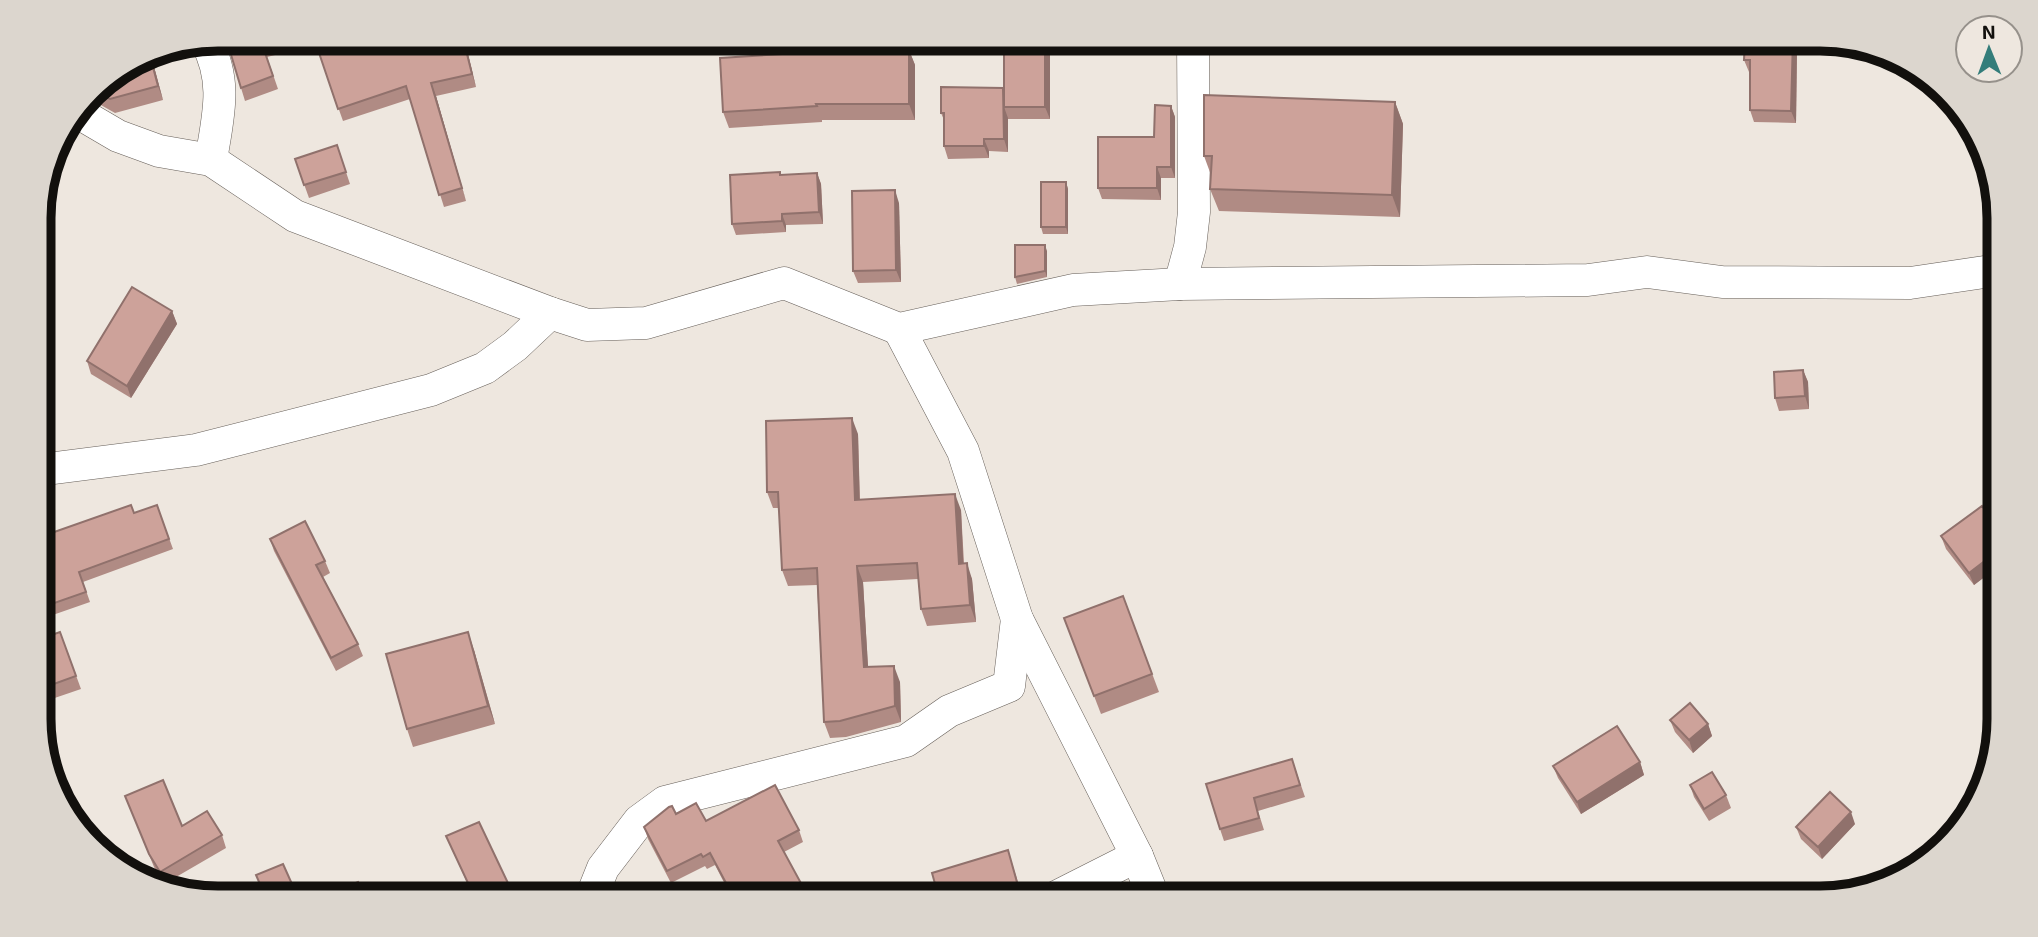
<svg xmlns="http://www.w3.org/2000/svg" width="2038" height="937" font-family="'Exo 2',sans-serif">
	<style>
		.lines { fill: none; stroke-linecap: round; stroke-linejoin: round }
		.minor-casing { stroke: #665f59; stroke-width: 33 }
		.minor { stroke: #fff; stroke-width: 32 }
		.wall { fill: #b08b84 }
		.shaded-wall { fill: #90716c }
		.building { fill: #cda29a; stroke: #90716c; stroke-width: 2 }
		.rim { fill: none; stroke: #12100d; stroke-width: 9 }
	</style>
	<rect width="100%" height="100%" fill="#eee7df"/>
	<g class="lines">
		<g class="minor-casing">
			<g id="minor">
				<path d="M206 41C228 82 218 116 211 160"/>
				<polyline points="77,112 118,136 159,151 211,160 295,216 550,313 587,325 646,323 784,283 899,329 1073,290 1180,284 1588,280 1647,272 1722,282 1910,283 1998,270"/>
				<polyline points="1180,284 1190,247 1194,212 1193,38"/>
				<polyline points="899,329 963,451 1017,619 1137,856 1154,898"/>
				<polyline points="39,470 196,450 431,390 485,368 515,346 550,313"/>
				<polyline points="591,898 603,868 639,821 665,802 906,741 949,711 1009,686 1017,619"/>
				<polyline points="1054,898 1137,856"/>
			</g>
		</g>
		<use href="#minor" class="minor"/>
	</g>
	<g class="wall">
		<polygon points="224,38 464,38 476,87 436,96 466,201 444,207 410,99 343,121 316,45 267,57 278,89 245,101 228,45"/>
		<polygon points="1046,38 1050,50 1050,119 1008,119 1008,118 1008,152 989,151 989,158 948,159 944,146 944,120 941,113 1004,90"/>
		<polygon points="1096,38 1142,38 1142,45 1098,44"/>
		<polygon points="1745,38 1794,38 1797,48 1796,123 1754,122 1750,110 1750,72 1749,72 1744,60"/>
		<polygon points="909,50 915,65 915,120 822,120 822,122 729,128 723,112"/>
		<polygon points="150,52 163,100 115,113 92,100 90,95 99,83"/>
		<polygon points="1395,102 1403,124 1400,217 1219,211 1210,189 1211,175 1204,156"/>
		<polygon points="1171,106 1175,117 1175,178 1161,178 1161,200 1102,199 1098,188 1154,137"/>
		<polygon points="337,145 350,184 309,198 295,159"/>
		<polygon points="817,173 821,184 823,224 786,225 786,232 736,235 732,224 780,175"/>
		<polygon points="1066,182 1068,189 1068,234 1043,234 1041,227"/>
		<polygon points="899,203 901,282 858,283 853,271"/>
		<polygon points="1047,251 1047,277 1017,284 1015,277"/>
		<polygon points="172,311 177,324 131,398 91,374 87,361"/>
		<polygon points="1803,370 1808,382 1809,409 1779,411 1775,398"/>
		<polygon points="858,434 860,499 961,510 964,563 972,579 976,622 927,626 921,609 918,579 863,582 868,667 900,682 901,722 846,737 830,738 824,722 817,585 788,586 782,570 779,508 773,508 767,492"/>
		<polygon points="157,505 173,549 83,582 90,602 47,617 40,597 134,513"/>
		<polygon points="1999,528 1999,566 1974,585 1946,549 1941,536"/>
		<polygon points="270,539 325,561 330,573 323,577 358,644 363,656 336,671 274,551"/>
		<polygon points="1123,596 1159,692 1101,714 1064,618"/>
		<polygon points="60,632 81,689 40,703 40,639"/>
		<polygon points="474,650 495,724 413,747 407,729"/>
		<polygon points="1670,720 1708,724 1712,736 1693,753 1675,732"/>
		<polygon points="1292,759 1305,797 1258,811 1264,830 1224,841 1220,829"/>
		<polygon points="1640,762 1644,775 1581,814 1558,778 1553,766"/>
		<polygon points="1690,785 1726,795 1731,808 1709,821 1694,797"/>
		<polygon points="125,796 182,826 222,835 226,848 164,884 154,867"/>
		<polygon points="676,814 706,821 799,830 803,842 784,852 809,898 732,898 715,865 707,869 705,866 671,883 648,839 644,827"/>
		<polygon points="1855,824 1822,859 1801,839 1796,827"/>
		<polygon points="446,836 515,898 474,898"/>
		<polygon points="1012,863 1023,898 939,898"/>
		<polygon points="256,875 296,893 298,898 265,898"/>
	</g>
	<g class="shaded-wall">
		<polygon points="463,38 464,38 476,87 472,74"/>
		<polygon points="1046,38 1050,50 1050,119 1045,107"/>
		<polygon points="1793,38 1794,38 1797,48 1796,123 1791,111"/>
		<polygon points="909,50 915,65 915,120 909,104"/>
		<polygon points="149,52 150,52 163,100 158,86"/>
		<polygon points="431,83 436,96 466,201 462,188"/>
		<polygon points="1003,88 1004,107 1008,118 1008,152 1004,139"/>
		<polygon points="1395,102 1403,124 1400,217 1392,195"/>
		<polygon points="1171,106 1175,117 1175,178 1171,167"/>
		<polygon points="984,139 989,151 989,158 984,146"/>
		<polygon points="1157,167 1161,178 1161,200 1157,188"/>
		<polygon points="817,173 821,184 823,224 819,212"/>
		<polygon points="1066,182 1068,189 1068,234 1066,227"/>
		<polygon points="895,190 899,203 901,282 896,270"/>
		<polygon points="782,214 786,225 786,232 782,221"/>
		<polygon points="1045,245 1047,251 1047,277 1045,271"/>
		<polygon points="172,311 177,324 131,398 127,386"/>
		<polygon points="1803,370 1808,382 1809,409 1805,396"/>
		<polygon points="852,418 858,434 860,516 855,500"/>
		<polygon points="955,494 961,510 964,580 959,564"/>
		<polygon points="1999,550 1999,566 1974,585 1969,573"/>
		<polygon points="967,563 972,579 976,622 970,605"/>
		<polygon points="857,566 863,582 869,683 864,667"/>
		<polygon points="468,632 474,650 495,724 488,706"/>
		<polygon points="894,666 900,682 901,722 895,706"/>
		<polygon points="1708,724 1712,736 1693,753 1689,740"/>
		<polygon points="1640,762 1644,775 1581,814 1577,802"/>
		<polygon points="1851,812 1855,824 1822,859 1818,847"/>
	</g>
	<g class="building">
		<polygon points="226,38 286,38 262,44 273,76 241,88"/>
		<polygon points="314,38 463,38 472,74 431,83 462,188 439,195 406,86 338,109"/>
		<rect x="1004" y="38" width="41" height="69"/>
		<polygon points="1745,38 1793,38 1791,111 1750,110 1750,60 1744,60"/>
		<polygon points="862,49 909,50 909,104 816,104 817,106 723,112 720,58"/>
		<polygon points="149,52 158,86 110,99 94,90 99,83"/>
		<polygon points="941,87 1003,88 1004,139 984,139 984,146 944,146 944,113 941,113"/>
		<polygon points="1204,95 1395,102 1392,195 1210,189 1212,156 1204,156"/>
		<polygon points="1155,105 1171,106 1171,167 1157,167 1157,188 1098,188 1098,137 1154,137"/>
		<polygon points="337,145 346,172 304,185 295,159"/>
		<polygon points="780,172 780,175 817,173 819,212 782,214 782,221 732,224 730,175"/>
		<rect x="1041" y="182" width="25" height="45"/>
		<polygon points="895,190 896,270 853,271 852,191"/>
		<polygon points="1015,245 1045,245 1045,271 1015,277"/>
		<polygon points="132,287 172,311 127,386 87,361"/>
		<polygon points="1803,370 1805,396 1775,398 1774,372"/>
		<polygon points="852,418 855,500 955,494 959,564 967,563 970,605 921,609 917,563 857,566 864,667 894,666 895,706 840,721 824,722 817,568 782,570 778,492 767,492 766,421"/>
		<polygon points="131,505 134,513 157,505 169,539 79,572 86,592 43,607 40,597 40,537"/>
		<polygon points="1982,506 1999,528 1999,550 1969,573 1941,536"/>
		<polygon points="305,521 325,561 316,565 358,644 331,658 270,539"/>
		<polygon points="1123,596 1152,674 1094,696 1064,618"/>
		<polygon points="60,632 76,676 40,689 40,639"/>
		<polygon points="468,632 488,706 407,729 386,654"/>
		<polygon points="1690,703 1708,724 1689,740 1670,720"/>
		<polygon points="1617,726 1640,762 1577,802 1553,766"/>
		<polygon points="1292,759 1300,785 1254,798 1259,818 1220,829 1206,784"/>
		<polygon points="1712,772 1726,795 1704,809 1690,785"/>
		<polygon points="163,780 182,826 207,811 222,835 160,872 149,854 125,796"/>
		<polygon points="775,785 799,830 778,841 809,898 734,898 710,853 703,857 701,854 667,871 644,827 669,807 672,806 676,814 696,803 706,821"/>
		<polygon points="1830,792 1851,812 1818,847 1796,827"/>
		<polygon points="479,822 515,898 475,898 446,836"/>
		<polygon points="1008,850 1020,893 1001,898 939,898 932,873"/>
		<polygon points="283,864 296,893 283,898 266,898 256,875"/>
		<polygon points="358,882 364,898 317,898"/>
	</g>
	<path d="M0 0H2038V937H0ZM218 51H1820A167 167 0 0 1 1987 218V719A167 167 0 0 1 1820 886H218A167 167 0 0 1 51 719V218A167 167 0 0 1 218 51Z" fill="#dcd6ce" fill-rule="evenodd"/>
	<path class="rim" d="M218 51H1820A167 167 0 0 1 1987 218V719A167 167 0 0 1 1820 886H218A167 167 0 0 1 51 719V218A167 167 0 0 1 218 51Z"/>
	<g transform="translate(1989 49) rotate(359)"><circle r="33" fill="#eee7df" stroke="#96918b" stroke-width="2"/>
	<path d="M0-5L12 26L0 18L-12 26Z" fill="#347d7a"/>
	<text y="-10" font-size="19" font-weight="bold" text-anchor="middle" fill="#12100d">N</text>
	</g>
</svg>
